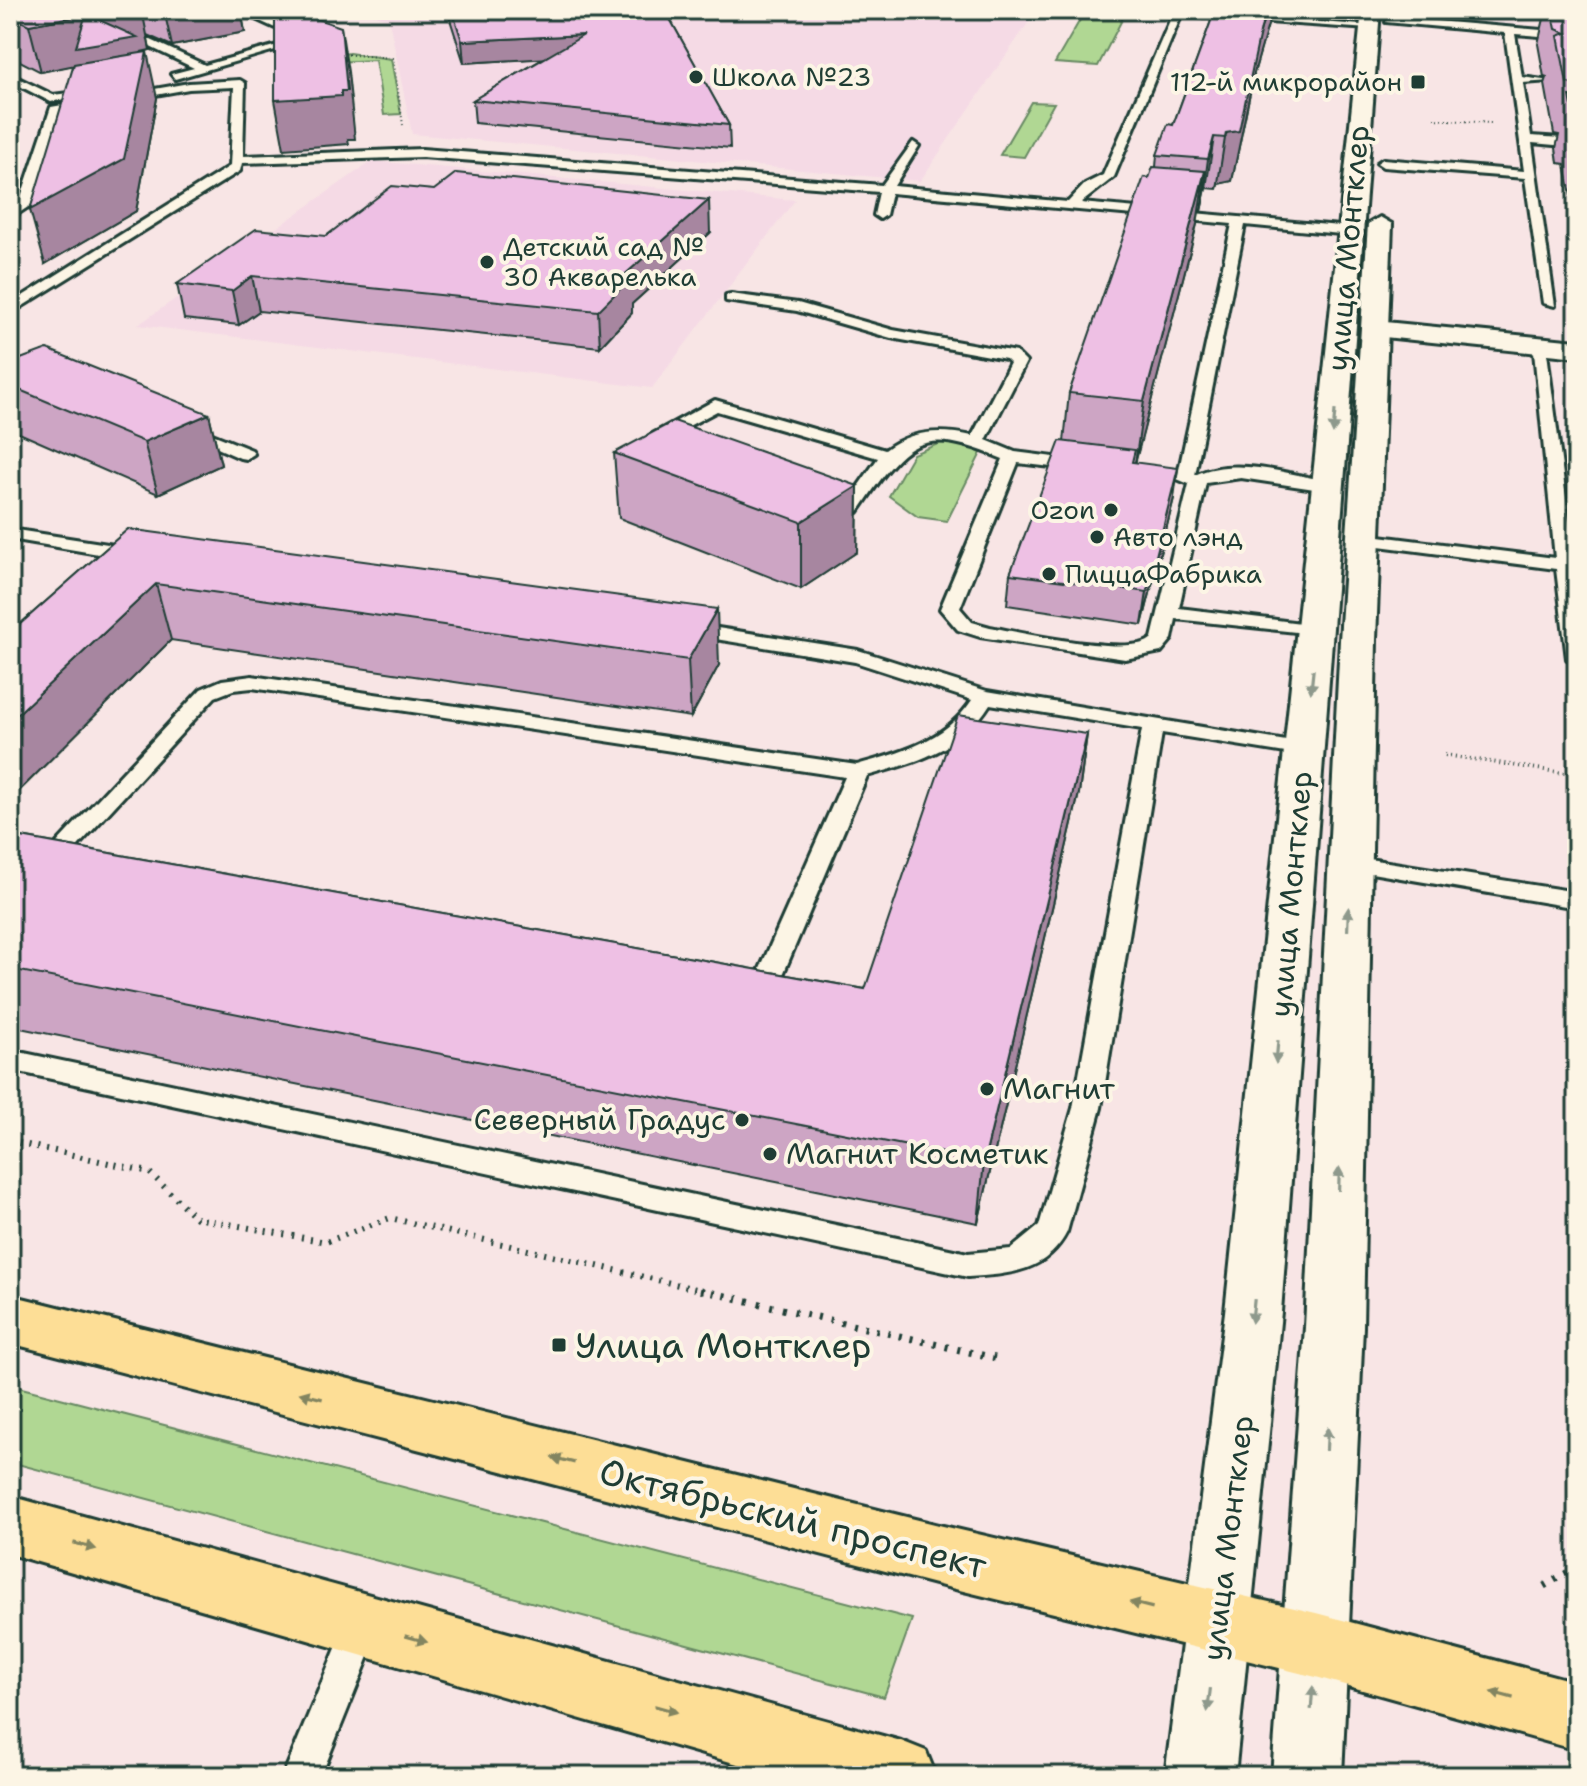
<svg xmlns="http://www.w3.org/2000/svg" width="1587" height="1786" font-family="'Shantell Sans',sans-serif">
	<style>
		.built { fill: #f5dae5 }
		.green { fill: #b0d793; stroke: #688a64; stroke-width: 2 }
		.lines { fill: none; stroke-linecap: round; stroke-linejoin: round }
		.lane-casing { stroke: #1f3d34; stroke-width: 6 }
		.street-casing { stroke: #1f3d34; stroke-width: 6 }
		.secondary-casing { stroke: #1f3d34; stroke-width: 6 }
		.primary-casing { stroke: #1f3d34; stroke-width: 6 }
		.path-far3 { stroke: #1f3d34; stroke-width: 2; stroke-dasharray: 1 3; stroke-linecap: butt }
		.path-far2 { stroke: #1f3d34; stroke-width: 4; stroke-dasharray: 1 4; stroke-linecap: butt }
		.path-far1 { stroke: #1f3d34; stroke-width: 6; stroke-dasharray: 2 7; stroke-linecap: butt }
		.path { stroke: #1f3d34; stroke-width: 7; stroke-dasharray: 3 9; stroke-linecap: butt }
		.lane { fill: #fcf5e5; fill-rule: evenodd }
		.street { fill: #fcf5e5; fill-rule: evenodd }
		.secondary { fill: #fcf5e5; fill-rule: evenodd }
		.primary { fill: #fdde96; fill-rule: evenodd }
		.wall { fill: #cda5c4; stroke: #1f3d34; stroke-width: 2 }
		.shaded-wall { fill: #a786a0; stroke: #1f3d34; stroke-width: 2 }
		.building { fill: #eec0e4; stroke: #1f3d34; stroke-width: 2 }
		.oneway { fill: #8e998c }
		.oneway2 { fill: #838560 }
		.poi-dot { fill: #1f3d34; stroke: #fcf5e5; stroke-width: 3 }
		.labels { text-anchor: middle; stroke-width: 8; stroke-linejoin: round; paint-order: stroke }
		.far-poi-label { font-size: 26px; fill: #1f3d34; stroke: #fcf5e5; text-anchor: start }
		.street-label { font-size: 30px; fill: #1f3d34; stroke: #fcf5e5 }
		.poi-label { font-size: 30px; fill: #1f3d34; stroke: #fcf5e5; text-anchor: start }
		.near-poi-label { font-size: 36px; fill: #1f3d34; stroke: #fcf5e5; text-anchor: start }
		.near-street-label { font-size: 36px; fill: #1f3d34; stroke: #fcf5e5 }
	</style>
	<rect width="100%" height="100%" fill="#f8e5e5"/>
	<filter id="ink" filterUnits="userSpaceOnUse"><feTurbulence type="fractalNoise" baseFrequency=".0125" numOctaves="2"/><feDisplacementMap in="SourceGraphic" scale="16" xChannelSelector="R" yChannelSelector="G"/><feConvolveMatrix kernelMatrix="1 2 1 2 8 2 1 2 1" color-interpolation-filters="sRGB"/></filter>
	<g filter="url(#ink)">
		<g class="built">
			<polygon points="362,10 1037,10 920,181 412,134 389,20"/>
			<polygon points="372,161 795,200 652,388 138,325"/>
		</g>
		<g class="green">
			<polygon points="1084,13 1124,16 1098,66 1055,63"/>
			<polygon points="349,53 391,59 401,114 384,115 375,60 314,63 313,60"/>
			<polygon points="1031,102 1054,103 1024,157 1000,155"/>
			<polygon points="943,442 962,442 981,453 947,521 918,517 889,496 913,454"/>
			<polygon points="10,1385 912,1619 884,1697 10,1462"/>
		</g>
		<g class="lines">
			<g class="lane-casing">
				<g id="lane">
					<polygon points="73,10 86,10 205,65 299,39 236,10 249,10 313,39 175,79 171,74 194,68"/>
					<path d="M1174 11 1374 26 1369 29 1181 16 1114 177 1081 203 1351 227 1358 231 1351 235 1245 225 1195 475C1234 456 1288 474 1328 481L1337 486 1328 491 1241 478 1206 483 1179 608 1317 625 1327 631 1324 635 1176 619 1172 639 1161 652 1125 659 980 637 958 630 940 609 1003 459C918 423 905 443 858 512L822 509 819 505 828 500 847 502 878 458 717 411 666 438 665 445H653L649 436 715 400 885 450C911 430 941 429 972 436L1010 363 1006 359 891 338 797 311 726 301V295L731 294 798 303 893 330 1016 352 1026 362 986 440 1015 452 1085 461 1094 466 1085 471 1018 463 960 608 972 622 990 627C1019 632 1134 658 1152 638L1189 484 1177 479 1232 224 891 193 886 215 880 219 874 215 879 192 422 157 242 163 240 171 10 314V304L230 166 234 87 189 89 60 112 31 205 10 219V209L19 203 51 107 189 83 240 80 245 83 243 156 422 149 882 185 913 142 919 146 894 186 1068 202 1085 184 1103 175Z"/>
					<polygon points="1389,17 1577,33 1577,39 1515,34 1522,77 1550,81 1523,83 1531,136 1577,139 1577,147 1532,143 1555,306 1543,303 1525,178 1383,167 1377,163 1383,159 1524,171 1505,33 1386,22"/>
					<polygon points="10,74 53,95 76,92 81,95 51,102 10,81"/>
					<polygon points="1533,342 1546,345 1574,560 1577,560 1577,665 1567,659 1556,569 1363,544 1354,539 1363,534 1555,558"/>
					<polygon points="185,423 252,450 254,454 246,459 240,458 179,431 179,425"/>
					<polygon points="10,529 134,548 143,554 134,560 10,539"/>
					<path d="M686 623 858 650 987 691 1304 744 1315 750 1304 756 1162 733 1101 1108 1067 1232C1046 1273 1008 1274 968 1277L10 1070V1050L968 1253 1011 1249 1039 1226 1073 1108 1142 729 990 704C961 750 917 762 867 776L782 977C772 993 749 993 733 988L729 982 733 976 759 971 845 777 252 688 233 690 215 697 57 869 49 871 37 864 201 689 222 680 252 676 857 765C902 752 945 741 972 700L855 662 679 633 676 629Z"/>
					<polygon points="1350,856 1577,892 1577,908 1342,868 1338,863"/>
					<polygon points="364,1607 377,1612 382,1624 321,1776 283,1776 351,1612"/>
				</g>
			</g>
			<g class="street-casing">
				<polygon id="street" points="1375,321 1577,341 1577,357 1365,335 1361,329 1365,323"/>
			</g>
			<g class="secondary-casing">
				<g id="secondary">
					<polygon points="1362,10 1380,10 1281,1312 1235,1776 1165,1776 1225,1312"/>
					<polygon points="1380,217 1392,224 1376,640 1363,1327 1342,1776 1272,1776 1305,1327 1340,640 1368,224"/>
				</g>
			</g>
			<g class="primary-casing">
				<g id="primary">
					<polygon points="10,1295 943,1526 1316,1613 1577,1682 1577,1750 1316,1677 943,1586 10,1343"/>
					<polygon points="10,1496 901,1741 926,1751 936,1776 779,1776 10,1554"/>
				</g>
			</g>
			<g class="path-far3">
				<polyline points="340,54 393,58 403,125"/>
				<polyline points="1434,119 1491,123"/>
			</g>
			<polyline class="path-far2" points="1445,755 1577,775"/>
			<polyline class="path-far1" points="10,1141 149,1172 196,1218 326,1242 390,1218 709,1292"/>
			<g class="path">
				<polyline points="700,1290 995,1358"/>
				<polyline points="1544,1586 1577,1567"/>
			</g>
			<use href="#lane" class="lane"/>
			<use href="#street" class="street"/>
			<use href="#secondary" class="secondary"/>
			<use href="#primary" class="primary"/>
		</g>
		<g class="wall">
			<polygon points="10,10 241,10 245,32 172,46 147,35 150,50 141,52 157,98 136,211 45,264 73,65 41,72 10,56"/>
			<polygon points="447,10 665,10 729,125 730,148 475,123 473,100 544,58 464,63"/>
			<polygon points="1214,10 1272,10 1254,73 1232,181 1218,184 1217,189 1206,188 1201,211 1199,210 1197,224 1135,463 1174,498 1142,625 1007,605 1010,574 1064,442 1069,393 1149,178 1156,167 1157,155 1173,125 1212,18"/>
			<polygon points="1546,10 1577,10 1577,228 1565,164 1558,163 1556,148 1559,135 1554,134 1545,84 1547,78 1544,77 1538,44"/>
			<polygon points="710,233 632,304 632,313 600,347 259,311 239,325 184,319 177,284 326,236"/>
			<polygon points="10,363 209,414 221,465 158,494 10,429"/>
			<polygon points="614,453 858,486 857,552 801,589 619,518"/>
			<polygon points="128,529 719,665 691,717 171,640 10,800 10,633"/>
			<polygon points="1087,734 1079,793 978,1223 10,1026 10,835 865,989"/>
		</g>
		<g class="shaded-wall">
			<polygon points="111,10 142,10 150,50 141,52 147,52 157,98 136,211 45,264 30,210 80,64 41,72 29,25"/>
			<polygon points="164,10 241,10 245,32 172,46"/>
			<polygon points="1267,10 1271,10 1268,25 1254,73 1232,181 1218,184 1217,189 1225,138"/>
			<polygon points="341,27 348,72 355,139 348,139 349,144 284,149 275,100 341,91"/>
			<polygon points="584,35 586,56 464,63 462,41"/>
			<polygon points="1214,137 1206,188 1201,211 1208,159"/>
			<polygon points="1205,171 1197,224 1135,464 1144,401"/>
			<polygon points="709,200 710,233 632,304 632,313 600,347 598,311 621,278"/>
			<polygon points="252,276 259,311 239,325 232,291"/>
			<polygon points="209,414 221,465 158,494 144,442"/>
			<polygon points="1178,468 1174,498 1142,625 1147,592"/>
			<polygon points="858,486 857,552 801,589 801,522"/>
			<polygon points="156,584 171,640 10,800 10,721"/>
			<polygon points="717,609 719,665 691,717 688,660"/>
			<polygon points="1087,734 1079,793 978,1223 984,1161"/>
		</g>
		<g class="building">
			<polygon points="10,10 111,10 29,25 10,16"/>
			<polygon points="275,10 291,10 341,27 347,91 341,91 341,96 275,100"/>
			<polygon points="452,10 665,10 729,125 473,100 584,35 462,41"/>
			<polygon points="1215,10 1267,10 1261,28 1239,131 1226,133 1225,138 1214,137 1208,159 1157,155 1168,124 1173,125"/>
			<polygon points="1552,10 1577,10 1577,85 1567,83 1558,36 1566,33 1556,29"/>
			<polygon points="86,14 137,37 76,47"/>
			<polygon points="147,52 124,159 30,210 74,64"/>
			<polygon points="1570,96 1577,97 1577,111 1573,111"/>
			<polygon points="1153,167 1205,171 1144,401 1069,393 1144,177 1149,178"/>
			<polygon points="456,173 709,200 621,278 630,279 598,311 252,276 232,291 177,284 256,229 326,236 392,186 434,190"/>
			<polygon points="47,349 209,414 144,442 10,386 10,363"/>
			<polygon points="674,421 858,486 801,522 614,453"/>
			<polygon points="1060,441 1135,450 1132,462 1178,468 1147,592 1010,574"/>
			<polygon points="128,529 717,609 688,660 156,584 10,721 10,633"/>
			<polygon points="958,715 1087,734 984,1161 10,969 10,835 865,989"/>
		</g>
		<defs><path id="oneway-solid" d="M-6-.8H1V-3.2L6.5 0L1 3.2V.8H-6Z" transform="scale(2)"/></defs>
		<g class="oneway">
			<use href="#oneway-solid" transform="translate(1334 422) rotate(95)"/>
			<use href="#oneway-solid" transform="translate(1312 681) rotate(96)"/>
			<use href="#oneway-solid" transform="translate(1348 919) rotate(-88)"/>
			<use href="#oneway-solid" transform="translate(1277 1052) rotate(95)"/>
			<use href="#oneway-solid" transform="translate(1339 1179) rotate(-88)"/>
			<use href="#oneway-solid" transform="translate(1253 1311) rotate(96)"/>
			<use href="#oneway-solid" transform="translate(1327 1439) rotate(-87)"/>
			<use href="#oneway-solid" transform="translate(1312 1698) rotate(-86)"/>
			<use href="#oneway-solid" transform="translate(1209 1700) rotate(97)"/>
		</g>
		<g class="oneway2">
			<use href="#oneway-solid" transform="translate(311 1396) rotate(-166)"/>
			<use href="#oneway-solid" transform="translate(563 1460) rotate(-166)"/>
			<use href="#oneway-solid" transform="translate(85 1546) rotate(16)"/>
			<use href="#oneway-solid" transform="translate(1141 1605) rotate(-166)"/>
			<use href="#oneway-solid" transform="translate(416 1639) rotate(16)"/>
			<use href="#oneway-solid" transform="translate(1502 1695) rotate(-165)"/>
			<use href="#oneway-solid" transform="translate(666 1709) rotate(16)"/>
		</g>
	</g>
	<g class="poi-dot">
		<circle cx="696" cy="77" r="8"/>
		<rect x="1410" y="74" width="16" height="16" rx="4"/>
		<circle cx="487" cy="262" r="8"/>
		<circle cx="1111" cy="510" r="8"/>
		<circle cx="1097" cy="537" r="8"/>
		<circle cx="1049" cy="574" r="8"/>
		<circle cx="987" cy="1089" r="8"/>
		<circle cx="742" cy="1120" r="8"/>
		<circle cx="770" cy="1154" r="8"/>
		<rect x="551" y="1337" width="16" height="16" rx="4"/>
	</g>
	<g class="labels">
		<g class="far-poi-label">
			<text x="712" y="86">Школа №23</text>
			<text x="1402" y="91" text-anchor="end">112-й микрорайон</text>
			<text x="503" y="256">Детский сад №<tspan x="503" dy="30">30 Акварелька</tspan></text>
			<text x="1095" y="519" text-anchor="end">Ozon</text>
			<text x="1113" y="546">Авто лэнд</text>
			<text x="1065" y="583">ПиццаФабрика</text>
		</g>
		<g class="street-label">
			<text transform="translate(1348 248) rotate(-85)" y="10">улица Монтклер</text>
			<text transform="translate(1291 894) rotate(-85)" y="10">улица Монтклер</text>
			<text transform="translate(1228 1538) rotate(-83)" y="10">улица Монтклер</text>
		</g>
		<g class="poi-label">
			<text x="1003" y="1099">Магнит</text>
			<text x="726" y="1130" text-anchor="end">Северный Градус</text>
			<text x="786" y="1164">Магнит Косметик</text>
		</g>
		<g class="near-poi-label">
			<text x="575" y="1358">Улица Монтклер</text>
		</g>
		<g class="near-street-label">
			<text transform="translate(793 1518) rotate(14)" y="13">Октябрьский проспект</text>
		</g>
	</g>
	<rect width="1587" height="1786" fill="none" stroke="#fcf5e5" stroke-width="40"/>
	<rect x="20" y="20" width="1547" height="1746" fill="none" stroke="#1f3d34" stroke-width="3" filter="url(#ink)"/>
</svg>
